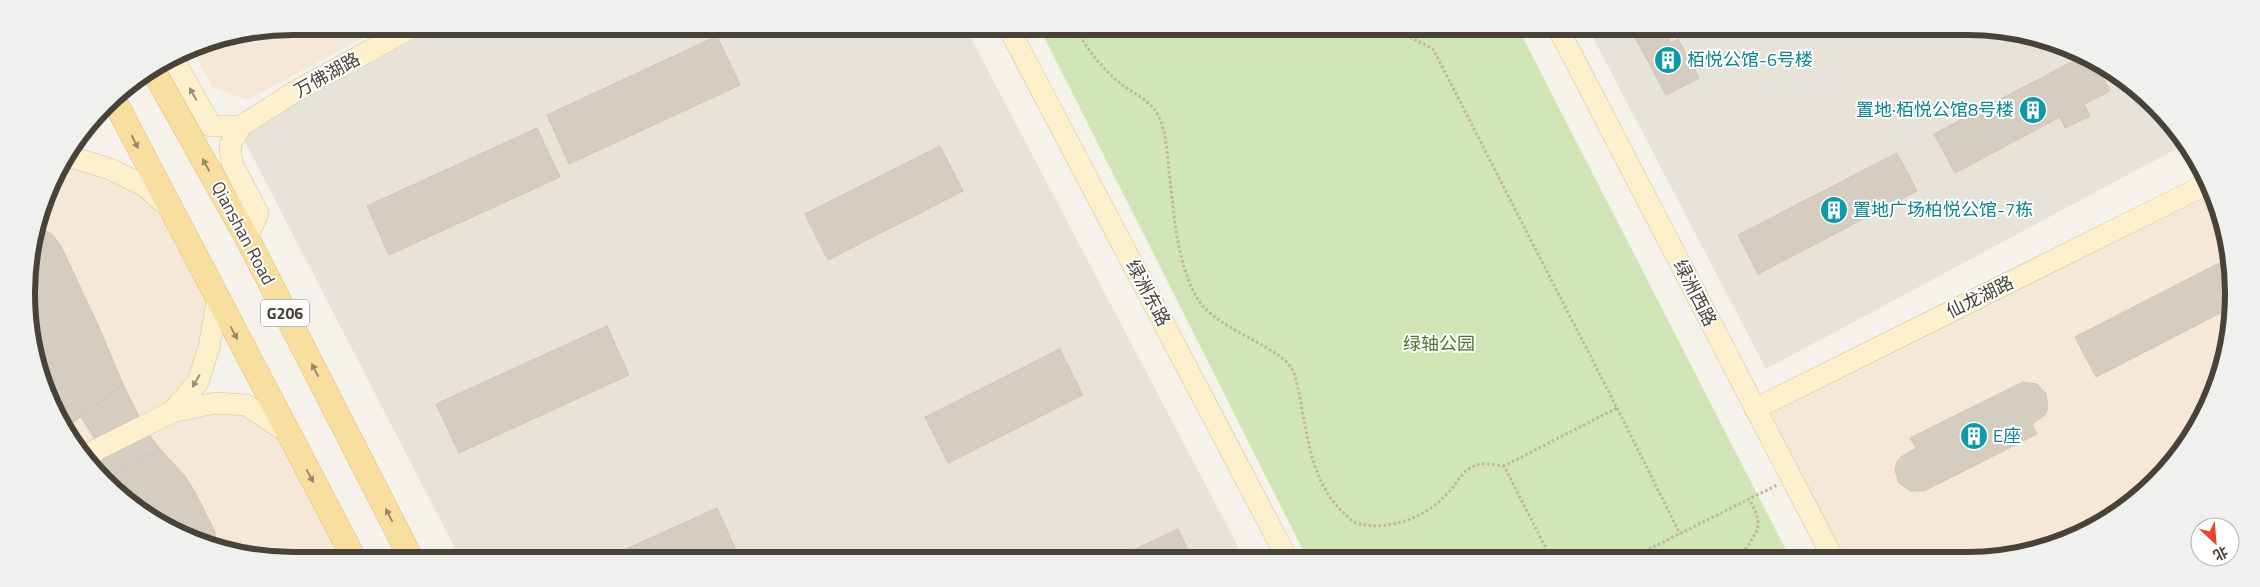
<svg xmlns="http://www.w3.org/2000/svg" width="2260" height="587" font-family="'Titillium Web','Noto Sans SC',sans-serif">
	<style>
		.residential { fill: #e8e3d9 }
		.commercial { fill: #f5e8d8 }
		.green { fill: #d1e6b6 }
		.building { fill: #d6cdc1; stroke: #d0c5b4 }
		.lines { fill: none; stroke-linecap: round; stroke-linejoin: round }
		.secondary-casing { stroke: #d2c49d; stroke-width: 22 }
		.primary-casing { stroke: #debc6f; stroke-width: 25 }
		.path { stroke: #c1b5a0; stroke-width: 3; stroke-dasharray: 2.5 2.5; stroke-linecap: butt }
		.secondary { stroke: #fcf0cd; stroke-width: 21 }
		.primary { stroke: #f9df9f; stroke-width: 24 }
		.oneway { fill: #99907c }
		.oneway2 { fill: #988967 }
		.labels { text-anchor: middle; stroke-width: 4; stroke-linejoin: round; paint-order: stroke }
		.shield { fill: #fff; stroke: #7f7b74; stroke-width: 1 }
		.shield-label { font-size: 16px; font-weight: bold; fill: #484239 }
		.culture-label { font-size: 18px; fill: #0d838f; stroke: #fff; text-anchor: start }
		.street-label { font-size: 18px; fill: #484239; stroke: #fff }
		.park-label { font-size: 18px; fill: #4b782e; stroke: #fff }
		.rim { fill: none; stroke: #484239; stroke-width: 6 }
	</style>
	<rect width="100%" height="100%" fill="#f5f1eb"/>
	<g class="residential">
		<polygon points="439,26 965,27 1244,558 460,558 241,134"/>
		<polygon points="1588,28 2002,29 2100,62 2179,131 2185,144 1766,369"/>
	</g>
	<g class="commercial">
		<polygon points="294,26 384,26 248,100 212,87 191,47"/>
		<polygon points="68,156 145,186 217,301 209,348 173,411 215,403 287,432 354,558 258,558 160,525 82,456 35,363 27,276 54,175"/>
		<polygon points="2205,185 2225,225 2231,329 2206,412 2155,483 2084,533 2001,558 1833,558 1755,409"/>
	</g>
	<polygon class="green" points="1039,27 1518,28 1790,558 1307,558"/>
	<g class="building">
		<polygon points="1630,28 1663,28 1671,43 1678,39 1699,78 1666,95"/>
		<polygon points="717,36 740,85 569,164 547,115"/>
		<polygon points="2083,56 2093,60 2110,91 2084,104 2090,116 2065,128 2060,117 1955,173 1934,134"/>
		<polygon points="537,128 560,177 389,255 367,206"/>
		<polygon points="940,146 963,191 828,260 805,214"/>
		<polygon points="1897,153 1917,191 1758,274 1738,235"/>
		<polygon points="40,228 52,234 61,246 98,325 123,384 67,427 35,363 27,276"/>
		<polygon points="2227,259 2230,308 2096,377 2075,337"/>
		<polygon points="607,326 629,375 459,453 436,404"/>
		<polygon points="1060,349 1083,395 948,463 925,417"/>
		<polygon points="2023,382 2037,384 2046,394 2048,408 2045,415 2032,424 2037,434 1924,491 1910,491 1899,483 1895,470 1897,462 1901,457 1916,448 1910,438"/>
		<polygon points="123,384 146,431 160,449 107,478 98,444 81,417"/>
		<polygon points="160,449 185,476 195,492 214,530 217,544 160,525 107,478"/>
		<polygon points="717,508 739,557 735,558 606,558"/>
		<polygon points="1178,529 1192,558 1116,558"/>
	</g>
	<g class="lines">
		<g class="secondary-casing">
			<g id="secondary">
				<polyline points="1008,27 1287,558"/>
				<polyline points="1558,28 1833,558"/>
				<polyline points="171,59 174,60 211,126 241,126 230,145 232,163 258,213 247,238"/>
				<polyline points="241,126 296,91 415,26"/>
				<polyline points="68,156 110,169 145,186 167,206"/>
				<polyline points="217,301 209,348 198,382 172,412 215,403 246,405 287,432"/>
				<polyline points="1755,409 2205,185"/>
				<polyline points="82,457 172,412"/>
			</g>
		</g>
		<g class="primary-casing">
			<g id="primary">
				<polyline points="153,70 247,238 411,558"/>
				<polyline points="113,98 354,558"/>
			</g>
		</g>
		<g class="path">
			<path d="M1075 27C1088 50 1100 67 1121 84 1133 93 1149 100 1157 113 1166 129 1167 152 1169 170 1174 212 1176 261 1197 298 1216 331 1286 347 1294 373 1308 421 1305 477 1344 513 1347 516 1351 521 1356 523 1388 532 1425 518 1447 494 1459 482 1462 468 1481 464 1487 463 1497 465 1504 466"/>
			<polyline points="1392,28 1433,49 1617,408 1504,466 1551,558"/>
			<polyline points="1617,408 1680,534"/>
			<polyline points="1631,558 1777,485"/>
			<path d="M1740 558C1755 532 1767 529 1749 499"/>
		</g>
		<use href="#secondary" class="secondary"/>
		<use href="#primary" class="primary"/>
	</g>
	<defs><path id="oneway-solid" d="M-6-.8H1V-3.2L6.5 0L1 3.2V.8H-6Z" transform="scale(1.25)"/></defs>
	<g class="oneway">
		<use href="#oneway-solid" transform="translate(193 94) rotate(-119)"/>
		<use href="#oneway-solid" transform="translate(196 381) rotate(120)"/>
	</g>
	<g class="oneway2">
		<use href="#oneway-solid" transform="translate(135 142) rotate(63)"/>
		<use href="#oneway-solid" transform="translate(206 165) rotate(-119)"/>
		<use href="#oneway-solid" transform="translate(234 333) rotate(62)"/>
		<use href="#oneway-solid" transform="translate(315 370) rotate(-117)"/>
		<use href="#oneway-solid" transform="translate(310 476) rotate(62)"/>
		<use href="#oneway-solid" transform="translate(389 515) rotate(-117)"/>
	</g>
	<defs>
		<g id="building-disc" transform="scale(1.4375)"><circle r="9.5" fill="#0f9aa8" stroke="#fff"/><path d="M-4-6H4V6H1V3H-1V6H-4ZM-2.5-4.3h1.7v1.8h-1.7ZM.8-4.3h1.7v1.8H.8ZM-2.5-1h1.7V.8h-1.7ZM.8-1h1.7V.8H.8Z" fill="#fff"/></g>
	</defs>
	<g fill-rule="evenodd">
		<use href="#building-disc" x="1668" y="60"/>
		<use href="#building-disc" x="2033" y="110"/>
		<use href="#building-disc" x="1834" y="210"/>
		<use href="#building-disc" x="1974" y="436"/>
	</g>
	<g class="labels">
		<rect class="shield" x="261" y="299.5" width="48" height="27" rx="4"/>
		<g class="shield-label">
			<text x="285" y="319">G206</text>
		</g>
		<g class="culture-label">
			<text x="1687" y="66">栢悦公馆-6号楼</text>
			<text x="2014" y="116" text-anchor="end">置地·栢悦公馆8号楼</text>
			<text x="1853" y="216">置地广场柏悦公馆-7栋</text>
			<text x="1993" y="442">E座</text>
		</g>
		<g class="street-label">
			<text transform="translate(327 75) rotate(-29)" y="6">万佛湖路</text>
			<text transform="translate(243 233) rotate(62)" y="6">Qianshan Road</text>
			<text transform="translate(1148 293) rotate(62)" y="6">绿洲东路</text>
			<text transform="translate(1695 293) rotate(63)" y="6">绿洲西路</text>
			<text transform="translate(1980 297) rotate(-26)" y="6">仙龙湖路</text>
		</g>
		<g class="park-label">
			<text x="1439" y="350">绿轴公园</text>
		</g>
	</g>
	<path d="M0 0H2260V587H0ZM293 35H1967A258 258 0 0 1 2225 293V294A258 258 0 0 1 1967 552H293A258 258 0 0 1 35 294V293A258 258 0 0 1 293 35Z" fill="#f0f0ef" fill-rule="evenodd"/>
	<path class="rim" d="M293 35H1967A258 258 0 0 1 2225 293V294A258 258 0 0 1 1967 552H293A258 258 0 0 1 35 294V293A258 258 0 0 1 293 35Z"/>
	<g transform="translate(2215 542) rotate(154)"><circle r="24" fill="#ffffff" stroke="#b6b3b0"/>
	<path d="M0-4L9 19L0 12L-9 19Z" fill="#ef4428"/>
	<text y="-8" font-size="14" font-weight="bold" text-anchor="middle" fill="#484239">北</text>
	</g>
</svg>
